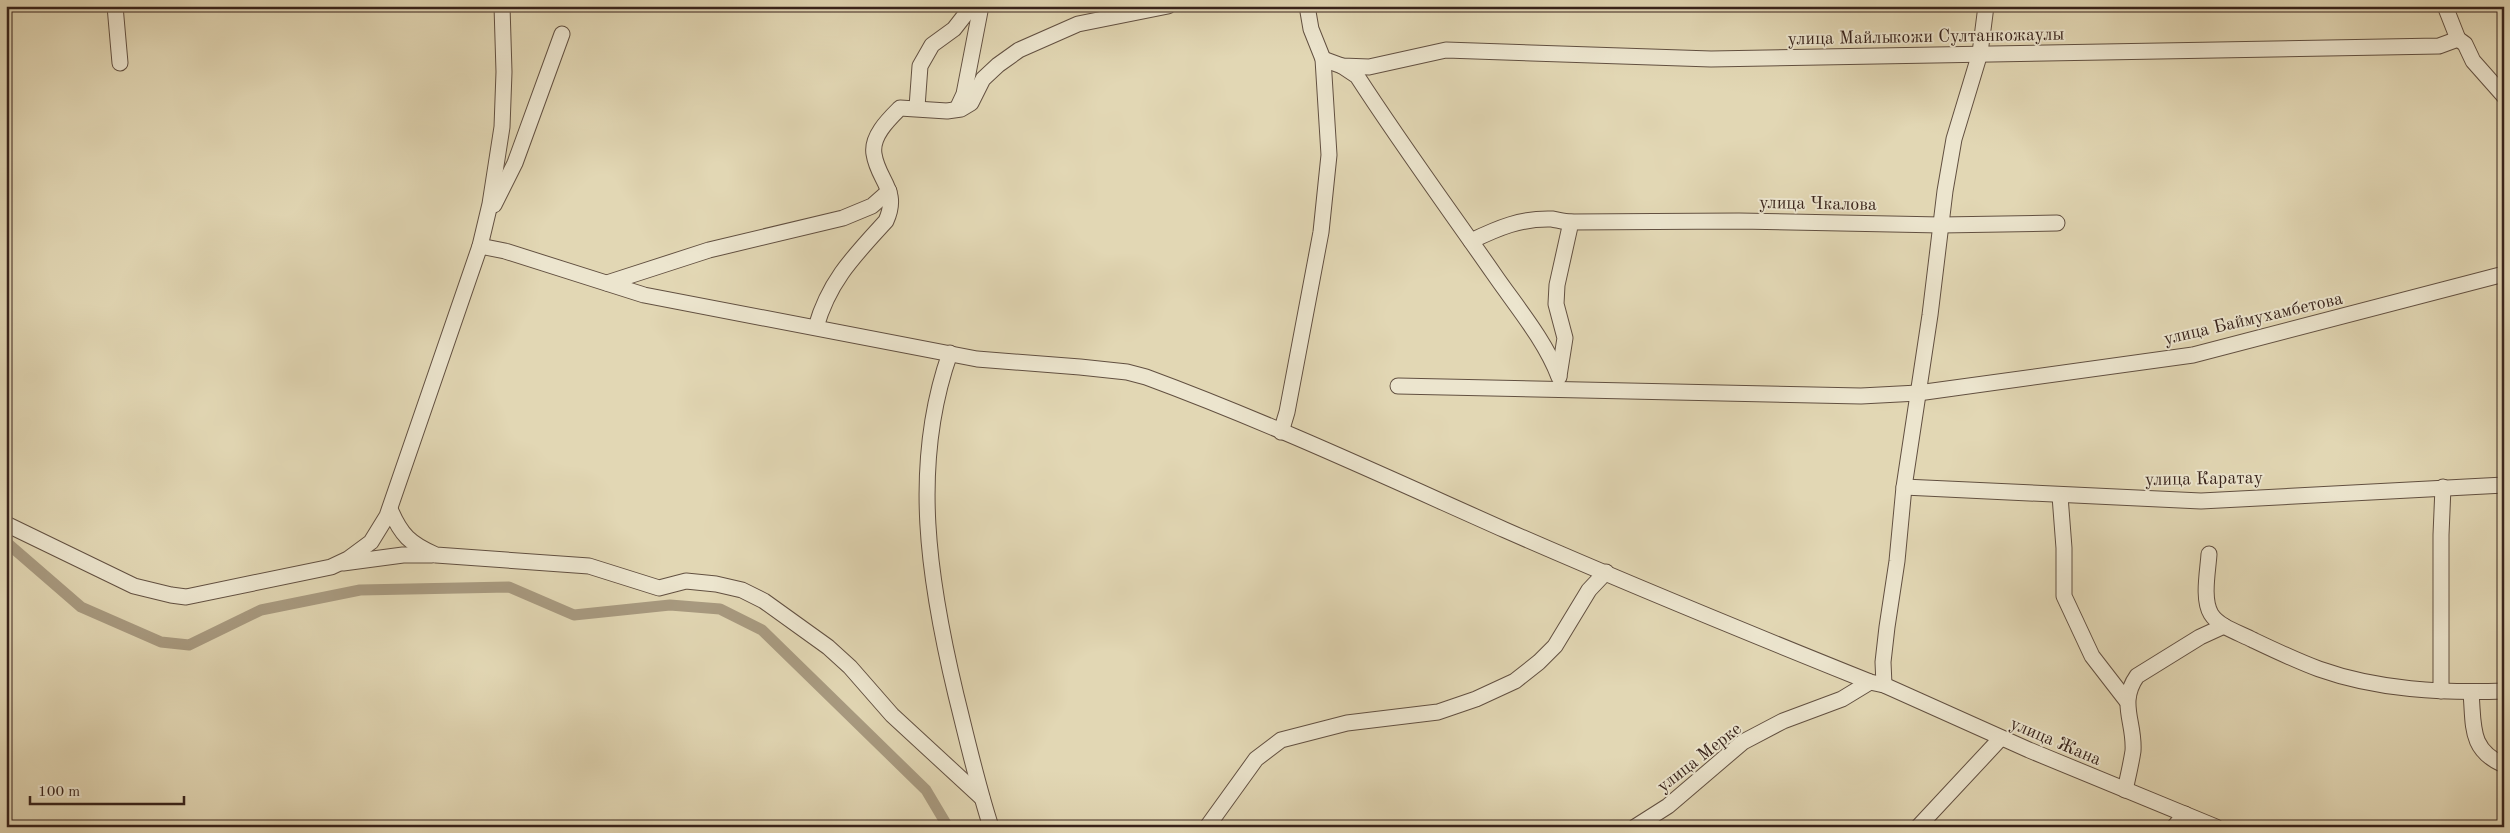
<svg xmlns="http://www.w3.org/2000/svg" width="2510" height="833" font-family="'Old Standard TT',serif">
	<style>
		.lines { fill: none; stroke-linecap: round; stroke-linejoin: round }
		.canal { stroke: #a89a80; stroke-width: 11 }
		.minor-casing { stroke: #625041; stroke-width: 17 }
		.minor { stroke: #ece5ce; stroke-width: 15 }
		.labels { text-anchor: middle; stroke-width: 4; stroke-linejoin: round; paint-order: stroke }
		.street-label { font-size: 18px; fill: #38231b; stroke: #ece5ce }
	</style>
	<rect width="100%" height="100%" fill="#e2d7b4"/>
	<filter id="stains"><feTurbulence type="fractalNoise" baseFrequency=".004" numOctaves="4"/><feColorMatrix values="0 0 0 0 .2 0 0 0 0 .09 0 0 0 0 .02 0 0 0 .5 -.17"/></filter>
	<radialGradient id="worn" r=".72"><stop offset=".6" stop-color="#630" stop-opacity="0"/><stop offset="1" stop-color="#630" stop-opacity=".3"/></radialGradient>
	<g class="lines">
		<polyline class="canal" points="6,542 81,607 161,642 189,645 261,610 360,590 509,587 574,615 670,605 720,609 762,630 926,790 948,827"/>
		<g class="minor-casing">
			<g id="minor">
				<polyline points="115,6 120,63"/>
				<polyline points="2445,6 2458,39"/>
				<polyline points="2458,39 2465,44 2473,61 2504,96"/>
				<polyline points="1323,59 1342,66 1369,67 1446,50 1711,59 2439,46 2458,39"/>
				<path d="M1342 66 1357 76C1401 144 1448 208 1494 274 1516 306 1545 340 1559 377"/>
				<polyline points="917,107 920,66 932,45 954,29 972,6"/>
				<polyline points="957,109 964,94 981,6"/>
				<polyline points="494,205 515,163 562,34"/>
				<path d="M1471 241C1498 228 1521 218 1552 219 1558 220 1565 222 1571 222"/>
				<path d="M480 246 505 251 644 295 977 359 1080 367 1127 372 1146 377C1268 422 1386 477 1505 530 1626 583 1748 633 1870 682L1884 685 2029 750 2216 827"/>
				<polyline points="607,283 709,250 843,218 872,206 889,191"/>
				<path d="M816 327C829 281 854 256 886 221 900 190 878 181 874 154 871 136 889 119 900 108L947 111 961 109 971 103 983 79 998 65 1019 50 1078 24 1168 6"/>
				<path d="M950 353C910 466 929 582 956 695 967 739 977 784 991 827"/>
				<polyline points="1559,376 1565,338 1556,304 1557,285 1571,222 1739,221 1941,225 2057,223"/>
				<polyline points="1398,386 1861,396 1918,393 2193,355 2504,274"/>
				<polyline points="1281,432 1287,412 1321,232 1329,155 1323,59 1311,29 1307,6"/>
				<polyline points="1904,487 2201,501 2504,485"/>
				<polyline points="2060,496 2064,548 2064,596 2092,656 2126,700"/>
				<path d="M390 509C401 535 410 544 436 555L589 566 659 588 686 581 716 584 742 590 764 601 828 647 850 667 892 715 982 798"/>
				<polyline points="6,524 134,586 171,595 186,597 331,567 348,559 371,542 387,516 480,246 490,204 502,127 504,72 502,6"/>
				<path d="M2209 554C2208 571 2202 599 2211 614 2219 627 2240 633 2253 640 2274 650 2297 661 2319 669 2378 690 2442 693 2504 691"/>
				<polyline points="343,563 403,555 432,555"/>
				<polyline points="1884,685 1883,662 1887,627 1897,561 1904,487 1930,315 1945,191 1954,139 1980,53 1986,6"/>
				<polyline points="2441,691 2441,535 2443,487"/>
				<path d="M2471 693C2474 726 2469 750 2504 765"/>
				<path d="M2125 790C2128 777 2131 764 2133 751 2135 722 2118 703 2137 676L2200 637 2224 626"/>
				<polyline points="1207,827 1256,759 1281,740 1347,723 1438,712 1476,699 1515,681 1539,662 1555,646 1589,590 1606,572"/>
				<polyline points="1635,827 1668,806 1743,742 1783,721 1842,699 1870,682"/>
				<polyline points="1918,827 2001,738"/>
				<polyline points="2174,827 2185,814"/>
			</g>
		</g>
		<use href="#minor" class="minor"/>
	</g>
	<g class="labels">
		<g class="street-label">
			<text transform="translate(1926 36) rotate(-1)" y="6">улица Майлыкожи Султанкожаулы</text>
			<text transform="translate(1818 203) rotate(1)" y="6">улица Чкалова</text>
			<text transform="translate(2253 318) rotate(-13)" y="6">улица Баймухамбетова</text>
			<text transform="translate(2204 478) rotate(-1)" y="6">улица Каратау</text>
			<text transform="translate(2056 741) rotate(23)" y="6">улица Жана</text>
			<text transform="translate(1699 757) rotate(-38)" y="6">улица Мерке</text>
		</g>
	</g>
	<rect width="2510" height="833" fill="none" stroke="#e2d7b4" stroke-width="25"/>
	<rect x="8" y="8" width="2495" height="818" fill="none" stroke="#38231b" stroke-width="2.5"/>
	<rect x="12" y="12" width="2485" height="808" fill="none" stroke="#38231b"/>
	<path d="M30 796v8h154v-8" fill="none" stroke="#38231b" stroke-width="2.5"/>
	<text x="38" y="796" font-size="15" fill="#38231b" stroke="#ece5ce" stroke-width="4" paint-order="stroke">100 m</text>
	<rect width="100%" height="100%" filter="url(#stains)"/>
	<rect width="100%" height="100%" fill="url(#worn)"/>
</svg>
